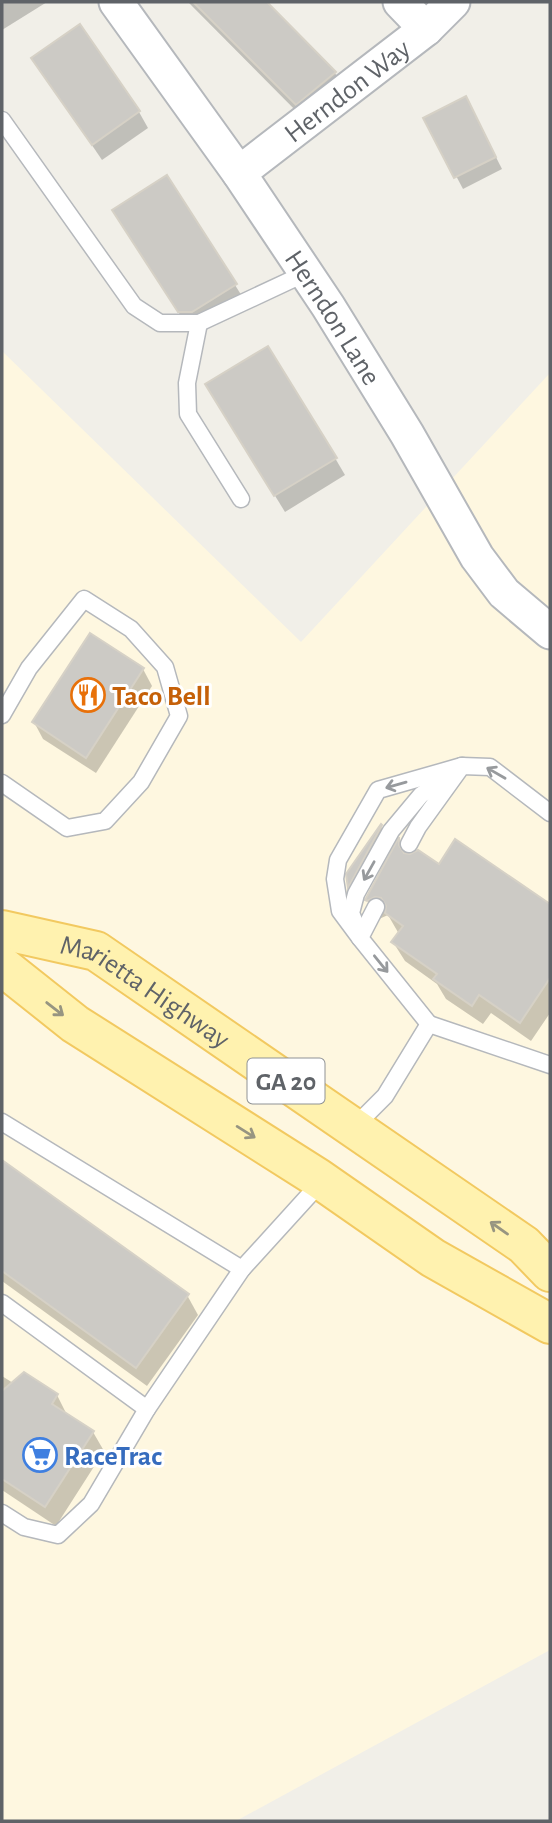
<svg xmlns="http://www.w3.org/2000/svg" width="552" height="1823" font-family="'Alegreya Sans',sans-serif">
	<style>
		.commercial { fill: #fef7e0 }
		.shadow { fill: #0003 }
		.building { fill: #cccac5; stroke: #d6d1c6; stroke-width: 2 }
		.lines { fill: none; stroke-linecap: round; stroke-linejoin: round }
		.service-casing { stroke: #b5b8bc; stroke-width: 19 }
		.minor-casing { stroke: #b5b8bc; stroke-width: 37 }
		.primary-casing { stroke: #f2c960; stroke-width: 42 }
		.service { stroke: #fff; stroke-width: 16 }
		.minor { stroke: #fff; stroke-width: 33 }
		.primary { stroke: #fff2af; stroke-width: 38 }
		.oneway { stroke: #979a9d }
		.oneway2 { stroke: #979581 }
		.labels { text-anchor: middle; stroke-width: 6; stroke-linejoin: round; paint-order: stroke }
		.shield { fill: #fff; stroke: #8f9295; stroke-width: 2 }
		.shield-label { font-size: 26px; font-weight: bold; fill: #5f6368 }
		.street-label { font-size: 28px; fill: #5f6368; stroke: #fff }
		.food-label { font-size: 28px; font-weight: bold; fill: #c56008; stroke: #fff; text-anchor: start }
		.shop-label { font-size: 28px; font-weight: bold; fill: #366cbe; stroke: #fff; text-anchor: start }
	</style>
	<rect width="100%" height="100%" fill="#f1efe8"/>
	<polygon class="commercial" points="2,351 301,642 550,373 550,1650 236,1821 2,1821"/>
	<g class="shadow">
		<polygon points="2,2 47,2 2,30"/>
		<polygon points="188,2 264,2 335,73 344,89 306,121"/>
		<polygon points="33,58 139,112 148,128 102,160"/>
		<polygon points="472,110 502,169 463,189 426,119"/>
		<polygon points="124,226 235,285 245,301 189,329"/>
		<polygon points="217,401 335,458 345,475 285,512"/>
		<polygon points="143,669 152,686 96,773 43,739 34,722"/>
		<polygon points="381,827 392,846 359,905 349,887 348,875"/>
		<polygon points="400,841 408,856 439,866 456,842 550,906 550,1013 531,1041 491,1013 483,1024 446,999 437,984 405,961 393,942 399,934 388,915 379,919 367,900"/>
		<polygon points="2,1162 187,1295 198,1315 147,1386 2,1281"/>
		<polygon points="2,1376 13,1383 57,1395 67,1415 93,1432 104,1451 56,1526 2,1490"/>
	</g>
	<g class="building">
		<polygon points="193,2 267,2 336,72 296,105"/>
		<polygon points="80,24 140,111 92,145 31,58"/>
		<polygon points="466,96 496,157 454,178 423,118"/>
		<polygon points="167,175 237,284 192,312 178,312 112,210"/>
		<polygon points="268,346 337,458 274,496 205,384"/>
		<polygon points="90,633 144,668 86,758 32,722"/>
		<polygon points="381,824 382,825 348,888 346,874"/>
		<polygon points="399,837 399,845 404,853 410,854 418,850 439,864 455,839 550,904 550,978 520,1023 479,995 472,1006 433,979 437,974 391,942 403,926 385,913 386,906 381,898 375,897 367,901 365,900"/>
		<polygon points="2,1160 189,1294 136,1368 2,1271"/>
		<polygon points="24,1372 58,1394 52,1404 94,1431 45,1507 2,1479 2,1391"/>
	</g>
	<g class="lines">
		<g class="service-casing">
			<g id="service">
				<polyline points="2,120 134,306 160,323 199,323 306,273"/>
				<polyline points="199,323 187,383 188,414 241,499"/>
				<polyline points="2,715 29,668 84,599 131,629 165,667 179,716 141,782 105,821 67,828 2,783"/>
				<polyline points="409,844 418,827 462,766 490,767 550,813"/>
				<polyline points="376,907 360,938 429,1024"/>
				<polyline points="357,928 351,913 356,894 391,831 421,795 451,774"/>
				<polyline points="360,938 340,911 335,879 338,860 378,790 462,766"/>
				<polyline points="2,1122 242,1269"/>
				<polyline points="354,1127 385,1096 429,1024 550,1065"/>
				<polyline points="2,1303 147,1409"/>
				<polyline points="2,1513 24,1527 58,1535 91,1504 147,1409 242,1269 322,1181"/>
			</g>
		</g>
		<g class="minor-casing">
			<g id="minor">
				<path id="s1" d="M116 2 239 173 328 306 407 434 477 557 504 593 550 632"/>
				<polyline points="400,2 426,29"/>
				<path id="s2" d="M239 173 426 29 453 2"/>
			</g>
		</g>
		<g class="primary-casing">
			<g id="primary">
				<path id="s3" d="M2 930 96 951 524 1245 550 1272"/>
				<polyline points="2,966 75,1024 318,1178 433,1258 550,1324"/>
			</g>
		</g>
		<use href="#service" class="service"/>
		<use href="#minor" class="minor"/>
		<use href="#primary" class="primary"/>
	</g>
	<defs><path id="oneway-shaft" d="M-6 0H5M1.5-3L5.5 0L1.5 3" fill="none" stroke-width="1.6" stroke-linecap="round" stroke-linejoin="round" transform="scale(1.75)"/></defs>
	<g class="oneway">
		<use href="#oneway-shaft" transform="translate(496 773) rotate(-150)"/>
		<use href="#oneway-shaft" transform="translate(396 785) rotate(164)"/>
		<use href="#oneway-shaft" transform="translate(369 871) rotate(119)"/>
		<use href="#oneway-shaft" transform="translate(381 964) rotate(51)"/>
	</g>
	<g class="oneway2">
		<use href="#oneway-shaft" transform="translate(55 1009) rotate(38)"/>
		<use href="#oneway-shaft" transform="translate(246 1132) rotate(32)"/>
		<use href="#oneway-shaft" transform="translate(499 1228) rotate(-145)"/>
	</g>
	<defs>
		<g id="restaurant-ring" transform="scale(1.75)"><circle r="9.5" fill="#fff" stroke="#e8710a" stroke-width="1.5"/><path d="M-5-6h1v4h1v-4h1v4h1v-4h1v5L-1.5 .5V6h-2V.5L-5-1ZM5-6V6H3V1.5H1.5Q1.5-4 5-6Z" fill="#e8710a"/></g>
		<g id="supermarket-ring" transform="scale(1.75)"><circle r="9.5" fill="#fff" stroke="#3f7fe0" stroke-width="1.5"/><path d="M-6-5.5h2.5l.6 2H6L4.5 2H-2.5L-4.4-4H-6ZM-1.5 3.2a1.3 1.3 0 1 0 .1 0ZM3 3.2a1.3 1.3 0 1 0 .1 0Z" fill="#3f7fe0"/></g>
	</defs>
	<g fill-rule="evenodd">
		<use href="#restaurant-ring" x="88" y="695"/>
		<use href="#supermarket-ring" x="40" y="1455"/>
	</g>
	<g class="labels">
		<rect class="shield" x="247.5" y="1058.5" width="77" height="45" rx="5"/>
		<g class="shield-label">
			<text x="286" y="1090">GA 20</text>
		</g>
		<g class="street-label">
			<text dy="10" stroke="none"><textPath href="#s2" startOffset="136">Herndon Way</textPath></text>
			<text dy="10" stroke="none"><textPath href="#s1" startOffset="383">Herndon Lane</textPath></text>
			<text dy="10" stroke="none"><textPath href="#s3" startOffset="158">Marietta Highway</textPath></text>
		</g>
		<g class="food-label">
			<text x="112" y="705">Taco Bell</text>
		</g>
		<g class="shop-label">
			<text x="64" y="1465">RaceTrac</text>
		</g>
	</g>
	<rect width="552" height="1823" fill="none" stroke="#5f6368" stroke-width="7"/>
</svg>
